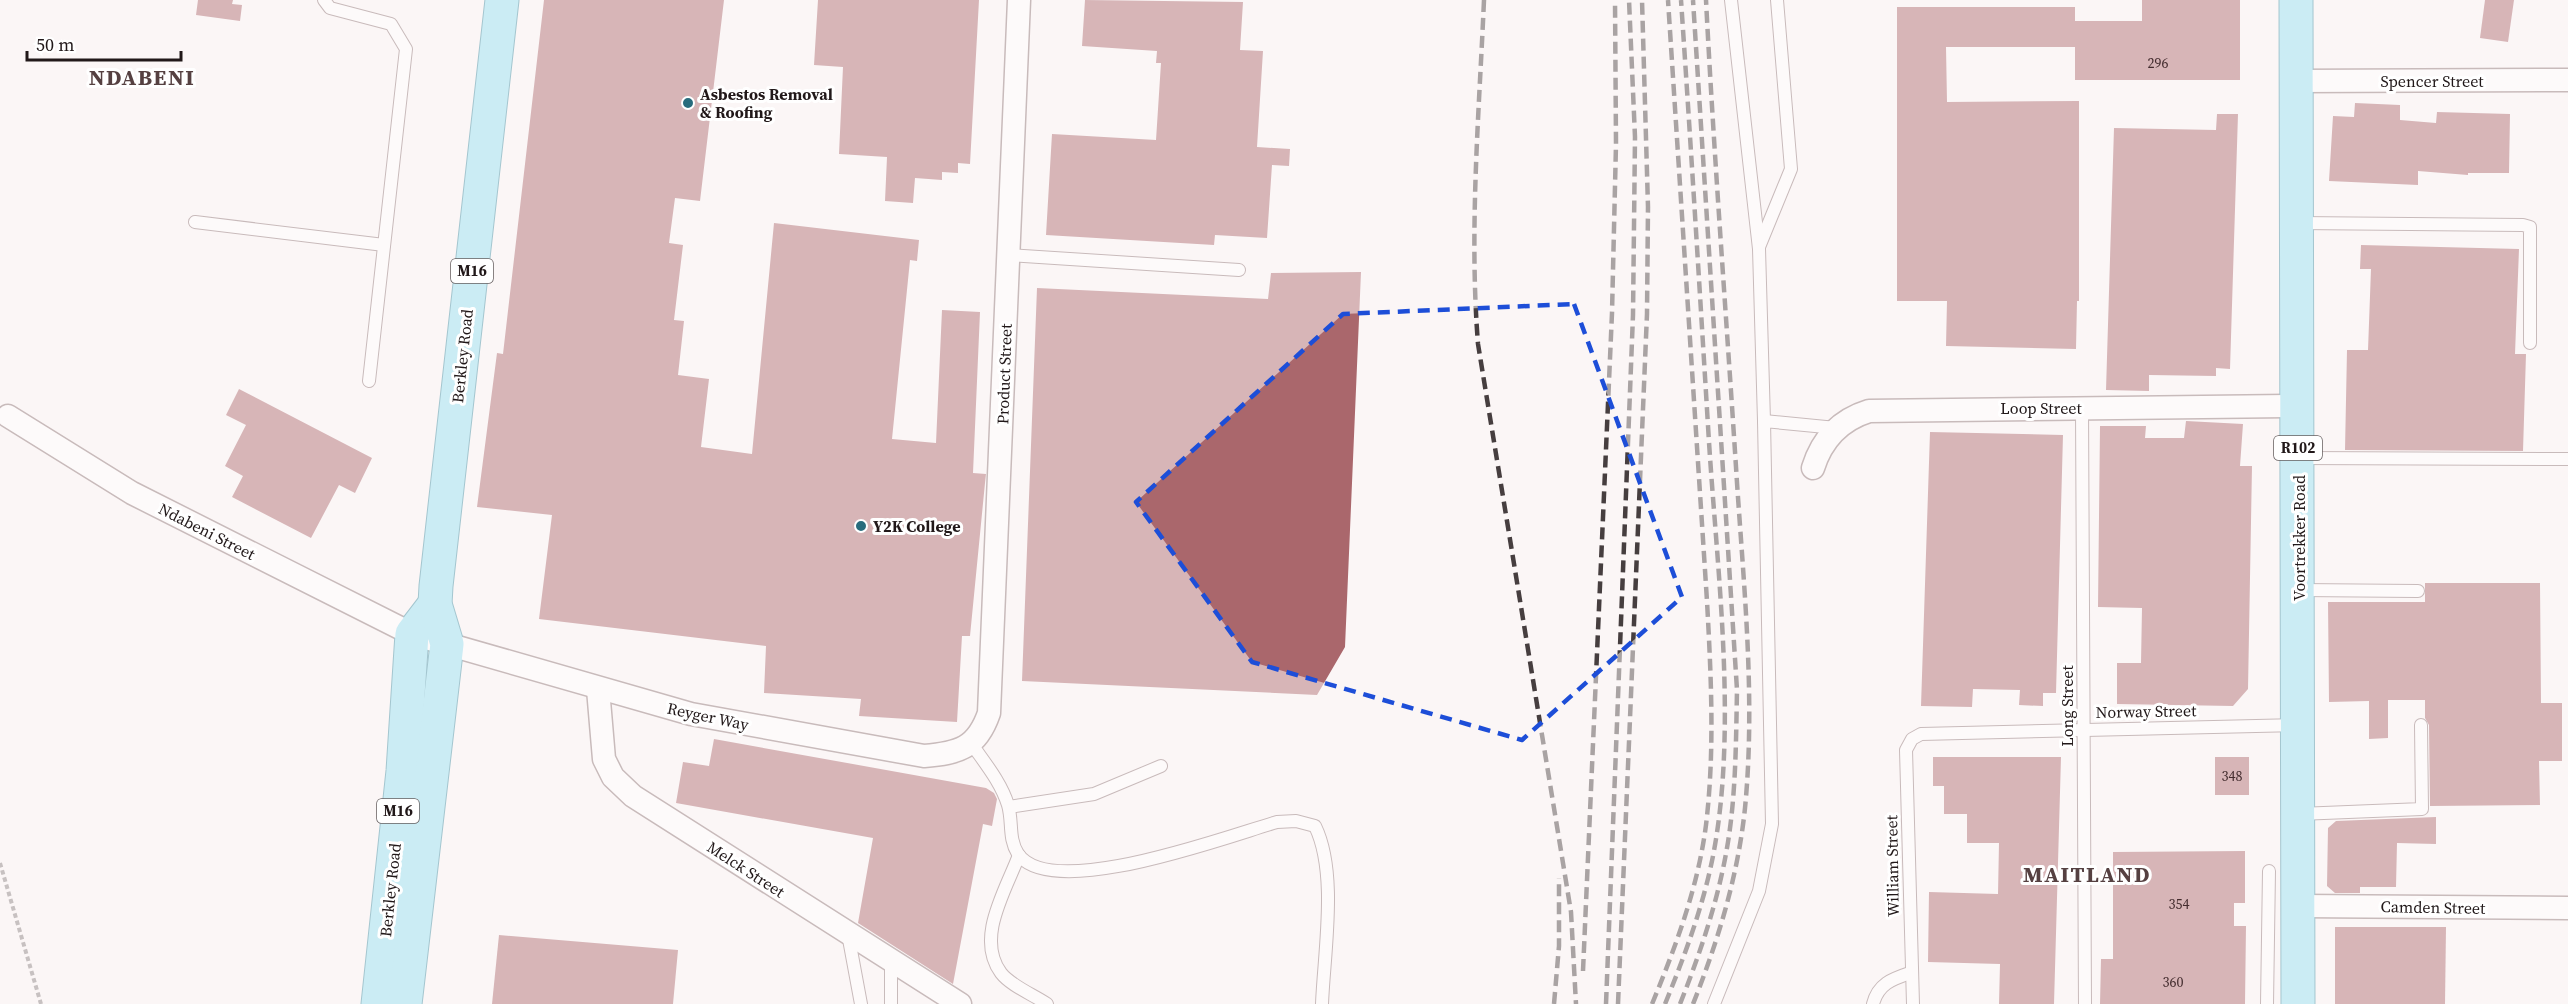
<svg xmlns="http://www.w3.org/2000/svg" width="2568" height="1004" font-family="'Source Serif 4',serif">
	<style>
		.building { fill: #aa676c }
		.lines { fill: none; stroke-linecap: round; stroke-linejoin: round }
		.service-casing { stroke: #8b7374; stroke-width: 14 }
		.minor-casing { stroke: #8b7374; stroke-width: 25 }
		.primary-casing { stroke: #3a8ca0; stroke-width: 35 }
		.path { stroke: #878080; stroke-width: 4; stroke-dasharray: 4.5 3; stroke-linecap: butt }
		.service { stroke: #fff; stroke-width: 12 }
		.minor { stroke: #fff; stroke-width: 22 }
		.primary { stroke: #91dff1; stroke-width: 33 }
		.rail { stroke: #463e3f; stroke-width: 4.5; stroke-dasharray: 12 6; stroke-linecap: butt }
		.marked { fill: none; stroke: #1d4ed8; stroke-width: 4.5; stroke-dasharray: 12 8; stroke-linejoin: round }
		.poi-dot { fill: #286c7d; stroke: #fff; stroke-width: 2 }
		.labels { text-anchor: middle; stroke-width: 6; stroke-linejoin: round; paint-order: stroke }
		.number-label { font-size: 14px; fill: #432c2e }
		.shield { fill: #fff; stroke: #645d5e; stroke-width: 1.5 }
		.shield-label { font-size: 15px; font-weight: bold; fill: #211819 }
		.street-label { font-size: 16px; fill: #211819; stroke: #fff }
		.poi-label { font-size: 16px; font-weight: bold; fill: #211819; stroke: #fff; text-anchor: start }
		.district-label { font-size: 22px; font-weight: bold; letter-spacing: 1.5px; fill: #554041; stroke: #fff }
	</style>
	<rect width="100%" height="100%" fill="#fbf6f6"/>
	<g class="building">
		<polygon points="198,0 233,0 232,4 242,5 240,21 196,15"/>
		<polygon points="544,0 724,0 700,201 675,198 669,243 683,245 674,320 684,321 678,375 709,379 701,447 752,454 774,223 919,240 917,261 910,260 892,439 936,443 942,310 980,312 973,473 986,474 985,483 970,636 962,636 957,722 859,716 861,699 764,693 766,646 539,619 552,515 477,507 497,353 503,354"/>
		<polygon points="818,0 979,0 970,164 958,163 958,173 942,172 942,180 915,178 913,203 885,201 887,157 839,154 843,67 814,65"/>
		<polygon points="1085,0 1243,2 1240,50 1263,51 1257,147 1290,149 1289,166 1272,165 1267,238 1215,235 1214,245 1046,235 1052,134 1156,140 1161,63 1156,63 1157,51 1082,46"/>
		<polygon points="2142,0 2240,0 2240,80 2075,80 2075,47 1946,47 1947,102 2079,101 2079,301 2077,301 2076,349 1946,346 1947,301 1897,301 1897,7 2075,7 2075,21 2142,21"/>
		<polygon points="2485,0 2514,0 2508,42 2480,38"/>
		<polygon points="2355,103 2400,105 2400,120 2436,123 2437,112 2510,114 2509,173 2468,173 2468,175 2418,171 2418,185 2329,181 2333,116 2354,117"/>
		<polygon points="2217,114 2238,114 2230,369 2216,368 2216,376 2149,375 2149,391 2106,390 2114,128 2216,130"/>
		<polygon points="2361,245 2519,249 2515,354 2526,354 2523,451 2345,450 2347,350 2368,350 2371,269 2360,269"/>
		<polygon points="1361,272 1345,647 1317,695 1022,681 1037,288 1268,299 1271,273"/>
		<polygon points="239,389 372,458 355,493 339,485 311,538 232,497 243,476 225,466 246,425 226,415"/>
		<polygon points="2186,421 2243,424 2240,466 2252,466 2248,689 2233,706 2117,704 2117,663 2141,663 2142,608 2098,607 2100,426 2146,426 2145,438 2184,438"/>
		<polygon points="1930,432 2063,435 2056,693 2043,693 2043,706 2019,705 2020,690 1973,689 1972,707 1921,706"/>
		<polygon points="2425,583 2540,583 2541,703 2562,703 2562,761 2539,761 2540,805 2430,806 2429,725 2425,718 2425,700 2388,700 2388,738 2369,739 2369,701 2329,702 2328,602 2425,602"/>
		<polygon points="714,739 986,788 994,793 997,799 992,826 983,824 953,984 858,923 873,838 676,803 683,762 709,766"/>
		<polygon points="1933,757 2061,757 2054,1004 1999,1004 2000,964 1928,962 1929,892 1998,894 1999,843 1967,843 1967,814 1944,814 1944,786 1933,786"/>
		<rect x="2215" y="757" width="34" height="38"/>
		<polygon points="2436,817 2436,844 2397,843 2396,887 2360,887 2360,893 2335,893 2327,886 2328,828 2336,821"/>
		<polygon points="2245,851 2245,903 2234,903 2234,926 2246,926 2245,1004 2100,1004 2101,959 2113,959 2113,852"/>
		<polygon points="2335,927 2446,927 2445,1004 2335,1004"/>
		<polygon points="499,935 678,950 673,1004 492,1004"/>
	</g>
	<g class="lines">
		<g class="service-casing">
			<g id="service">
				<polyline points="324,0 330,8 391,24 406,49 369,381"/>
				<polyline points="1731,0 1759,249 1764,421"/>
				<polyline points="195,222 384,245"/>
				<polyline points="2297,223 2523,225 2530,227 2530,343"/>
				<polyline points="1759,247 1791,169 1777,0"/>
				<polyline points="1009,255 1239,270"/>
				<polyline points="2082,408 2085,1004"/>
				<polyline points="2299,458 2568,459"/>
				<polyline points="2299,590 2418,591"/>
				<path d="M971 743C984 762 1001 782 1008 805 1013 822 1008 838 1018 854 1052 902 1228 836 1277 822L1296 821 1315 826C1338 873 1324 952 1322 1004"/>
				<polyline points="1009,807 1094,794 1161,766"/>
				<polyline points="2299,814 2422,809 2421,725"/>
				<path d="M1019 855C1006 890 975 938 1001 973 1011 986 1034 995 1047 1004"/>
				<polyline points="848,934 861,1004"/>
				<polyline points="891,1004 891,961"/>
				<polyline points="1714,1004 1759,891 1772,824 1764,421 1836,428"/>
				<path d="M1873 1004C1878 984 1892 979 1910 973"/>
				<polyline points="1913,1004 1906,750 1912,739 1921,734 2295,725"/>
				<polyline points="2267,1004 2269,871"/>
			</g>
		</g>
		<g class="minor-casing">
			<g id="minor">
				<polyline points="2297,81 2568,80"/>
				<path d="M8 416 132 493 412 634 691 714 924 756C959 753 977 748 989 713L1019 0"/>
				<path d="M1813 468C1822 439 1840 420 1869 411L2298 406"/>
				<polyline points="598,689 604,759 613,777 633,796 960,1004"/>
				<polyline points="2299,906 2568,908"/>
			</g>
		</g>
		<g class="primary-casing">
			<g id="primary">
				<polyline points="2296,0 2298,1004"/>
				<polyline points="378,1004 403,771 412,634 435,604"/>
				<polyline points="405,1004 447,644 435,604 436,586 502,0"/>
			</g>
		</g>
		<polyline class="path" points="0,863 41,1004"/>
		<use href="#service" class="service"/>
		<use href="#minor" class="minor"/>
		<use href="#primary" class="primary"/>
		<g class="rail">
			<path d="M1484 0C1479 115 1469 230 1478 344L1571 912 1576 1004"/>
			<polyline points="1583,971 1612,313 1616,144 1615,0"/>
			<polyline points="1554,1004 1559,946 1559,878"/>
			<polyline points="1606,1004 1633,315 1635,137 1629,0"/>
			<polyline points="1618,1004 1647,314 1648,207 1642,0"/>
			<path d="M1652 1004C1676 946 1698 887 1706 825 1715 750 1711 675 1707 601L1668 0"/>
			<path d="M1665 1004C1687 950 1707 896 1716 839 1736 715 1717 568 1709 442 1700 295 1691 147 1681 0"/>
			<path d="M1680 1004C1701 951 1719 898 1728 842 1736 792 1736 740 1737 690L1693 0"/>
			<path d="M1693 1004C1718 941 1738 876 1745 808 1756 695 1743 580 1736 467 1726 312 1714 156 1706 0"/>
		</g>
	</g>
	<path d="M0 0H2568V1004H0ZM1574 304 1682 597 1522 740 1252 662 1136 502 1343 314Z" fill="#fbf6f6" fill-opacity=".55" fill-rule="evenodd"/>
	<path class="marked" d="M1574 304 1682 597 1522 740 1252 662 1136 502 1343 314Z"/>
	<g class="poi-dot">
		<circle cx="688" cy="103" r="6"/>
		<circle cx="861" cy="526" r="6"/>
	</g>
	<g class="labels">
		<g class="number-label">
			<text x="2158" y="68">296</text>
			<text x="2232" y="781">348</text>
			<text x="2179" y="909">354</text>
			<text x="2173" y="987">360</text>
		</g>
		<g class="shield">
			<rect x="451" y="259" width="42" height="24" rx="4.5"/>
			<rect x="2274" y="436" width="48" height="24" rx="4.5"/>
			<rect x="377" y="799" width="42" height="24" rx="4.5"/>
		</g>
		<g class="shield-label">
			<text x="472" y="276">M16</text>
			<text x="2298" y="453">R102</text>
			<text x="398" y="816">M16</text>
		</g>
		<g class="street-label">
			<text x="2432" y="87">Spencer Street</text>
			<text transform="translate(462 356) rotate(-84)" y="6">Berkley Road</text>
			<text transform="translate(1004 374) rotate(-88)" y="6">Product Street</text>
			<text x="2041" y="414">Loop Street</text>
			<text transform="translate(207 531) rotate(27)" y="6">Ndabeni Street</text>
			<text transform="translate(2299 538) rotate(-90)" y="6">Voortrekker Road</text>
			<text transform="translate(2067 706) rotate(-90)" y="6">Long Street</text>
			<text transform="translate(2146 711) rotate(-1)" y="6">Norway Street</text>
			<text transform="translate(708 716) rotate(12)" y="6">Reyger Way</text>
			<text transform="translate(1892 866) rotate(-91)" y="6">William Street</text>
			<text transform="translate(746 869) rotate(33)" y="6">Melck Street</text>
			<text transform="translate(390 890) rotate(-84)" y="6">Berkley Road</text>
			<text transform="translate(2433 907) rotate(1)" y="6">Camden Street</text>
		</g>
		<g class="poi-label">
			<text x="700" y="100">Asbestos Removal<tspan x="700" dy="18">&amp; Roofing</tspan></text>
			<text x="873" y="532">Y2K College</text>
		</g>
		<g class="district-label">
			<text x="142" y="85">NDABENI</text>
			<text x="2087" y="882">MAITLAND</text>
		</g>
	</g>
	<path d="M27 51v9h154v-9" fill="none" stroke="#211819" stroke-width="3"/>
	<text x="36" y="51" font-size="18" fill="#211819" stroke="#ffffff" stroke-width="4.5" paint-order="stroke">50 m</text>
</svg>
